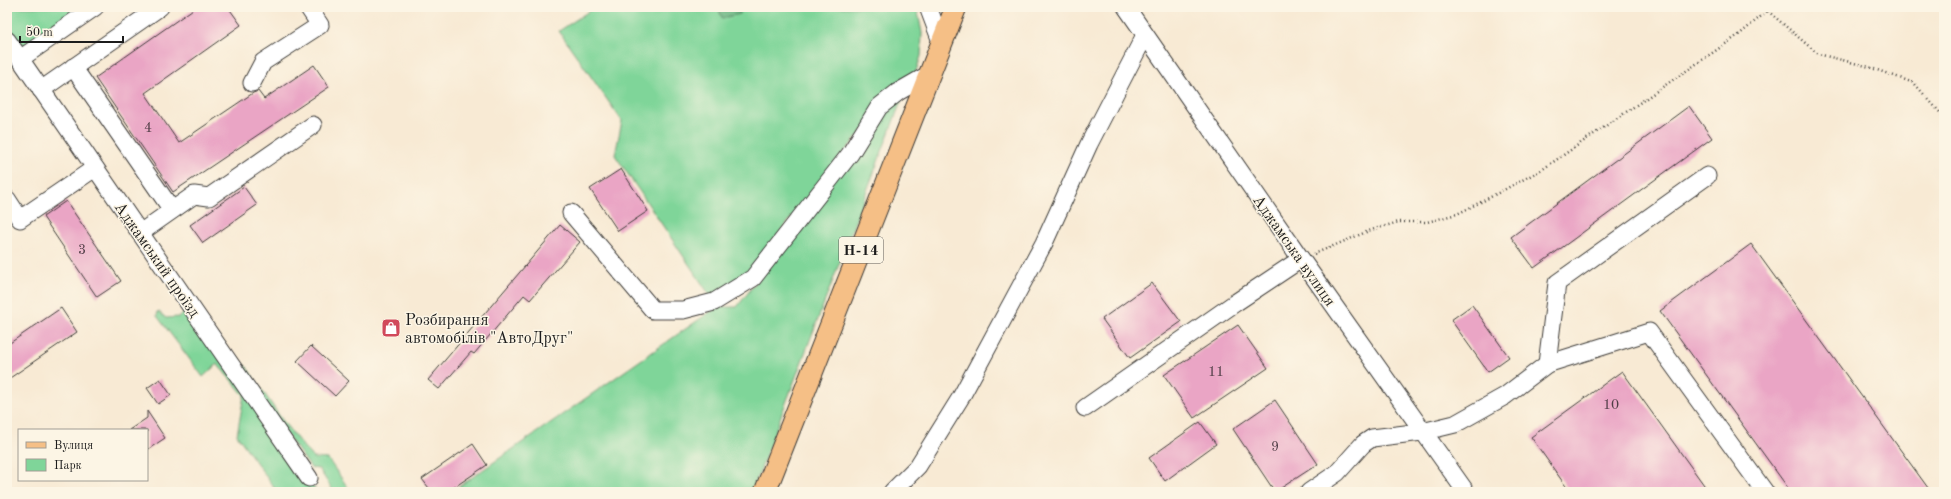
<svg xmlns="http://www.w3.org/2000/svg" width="1951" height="499" font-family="'Old Standard TT',serif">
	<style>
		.green { fill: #7fd599; stroke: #4e785a }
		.forest { fill: #67b681; stroke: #42694e }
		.building { fill: #eaa5c5 }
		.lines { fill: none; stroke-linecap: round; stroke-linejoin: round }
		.minor-casing { stroke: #3d3b38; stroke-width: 19 }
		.major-casing { stroke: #3d3b38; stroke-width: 23 }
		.path { stroke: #3d3b38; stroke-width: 2.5; stroke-dasharray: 1 3; stroke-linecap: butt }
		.minor { stroke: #fff; stroke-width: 17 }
		.major { stroke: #f5bf86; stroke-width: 21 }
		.labels { text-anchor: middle; stroke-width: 3; stroke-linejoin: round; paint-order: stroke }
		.number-label { font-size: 14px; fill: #503e46 }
		.shield { fill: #fcf5e5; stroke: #5f5d58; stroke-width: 1 }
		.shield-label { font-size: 15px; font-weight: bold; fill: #1c1c1c }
		.street-label { font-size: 16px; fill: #1c1c1c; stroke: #fcf5e5 }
		.poi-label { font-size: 16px; fill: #1c1c1c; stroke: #fcf5e5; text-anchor: start }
	</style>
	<rect width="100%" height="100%" fill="#fcf5e5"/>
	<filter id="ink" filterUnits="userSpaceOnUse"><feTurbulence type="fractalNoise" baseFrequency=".025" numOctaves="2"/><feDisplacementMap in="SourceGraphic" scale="8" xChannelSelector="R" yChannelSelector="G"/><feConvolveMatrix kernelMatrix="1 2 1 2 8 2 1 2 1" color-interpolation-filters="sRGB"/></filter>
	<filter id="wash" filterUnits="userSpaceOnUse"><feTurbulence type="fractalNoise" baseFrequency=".012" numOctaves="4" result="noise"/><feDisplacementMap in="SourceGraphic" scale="16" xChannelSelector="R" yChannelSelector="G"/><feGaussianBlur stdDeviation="0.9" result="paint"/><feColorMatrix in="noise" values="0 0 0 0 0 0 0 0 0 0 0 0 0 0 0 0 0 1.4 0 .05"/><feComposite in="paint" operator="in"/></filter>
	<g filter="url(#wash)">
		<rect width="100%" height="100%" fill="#f8ead4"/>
		<g class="green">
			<polygon points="7,7 81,7 19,49 7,32"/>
			<polygon points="595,7 917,7 922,33 921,56 915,74 842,154 747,274 711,297 615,155 622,121 559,31"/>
			<polygon points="905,91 752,492 451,492 717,307 737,307 797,229 882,109"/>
			<polygon points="186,310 317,492 277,492 237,435 244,395 217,364 203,377 157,316 158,311 166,318 179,317"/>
			<polygon points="237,366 246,366 285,424 313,458 328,459 351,492 334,492 319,469 311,468"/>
		</g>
		<polygon class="forest" points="718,7 740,7 740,14 722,18"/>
		<g id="blocks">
			<g class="building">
				<polygon points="196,7 228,7 241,25 145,93 179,143 253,93 258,91 264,99 314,65 329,87 173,192 95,78"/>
				<polygon points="1689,106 1712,138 1534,268 1511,237"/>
				<polygon points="621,169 648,211 618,231 590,189"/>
				<polygon points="244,187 257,205 203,243 190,225"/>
				<polygon points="66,201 121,281 97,297 43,217"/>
				<polygon points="560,225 580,242 530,300 524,295 474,354 471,352 439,389 428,380"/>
				<polygon points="1751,244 1931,492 1791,492 1660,311"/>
				<polygon points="1152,283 1181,322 1130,358 1102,319"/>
				<polygon points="1472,305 1509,357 1488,372 1451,320"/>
				<polygon points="61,308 77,332 7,380 7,345"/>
				<polygon points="1238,325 1268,368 1194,418 1164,375"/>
				<polygon points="311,346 349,381 335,396 297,361"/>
				<polygon points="1622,371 1709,492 1570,492 1531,437"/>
				<polygon points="160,379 171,395 158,404 147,388"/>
				<polygon points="1275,400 1318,464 1275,492 1233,429"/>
				<polygon points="147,411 165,438 147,450 147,430 129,430 147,418"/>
				<polygon points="1200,422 1216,444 1165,481 1149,458"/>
				<polygon points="473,444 487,465 447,492 432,492 422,479"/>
			</g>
		</g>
	</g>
	<g filter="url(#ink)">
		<use href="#blocks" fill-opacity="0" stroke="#3d3b38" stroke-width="1"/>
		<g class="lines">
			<g class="minor-casing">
				<g id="minor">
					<polyline points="928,7 942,44"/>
					<polyline points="1126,7 1301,259 1466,492"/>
					<polyline points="7,40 309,478"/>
					<polyline points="20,59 95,7"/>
					<polyline points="73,67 172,210"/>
					<polyline points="252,83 263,62 320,25 308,7"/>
					<polyline points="41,90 160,7"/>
					<polyline points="7,199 20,219 95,168"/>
					<polyline points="571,213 653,310 683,310 714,302 753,278 850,154 879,107 898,92 931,73"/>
					<polyline points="140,233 194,195 209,197 313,125"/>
					<polyline points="1547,364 1557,283 1707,176"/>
					<polyline points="1085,408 1235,303 1301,259"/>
					<polyline points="892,492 918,466 961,397 1044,243 1089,144 1145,35"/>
					<polyline points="1309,492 1337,473 1363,444 1372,438 1422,432 1455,424 1505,396 1547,364 1649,332 1765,492"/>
				</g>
			</g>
			<g class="major-casing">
				<polyline id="major" points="765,492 956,7"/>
			</g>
			<g class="path">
				<polyline points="1768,11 1818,54 1866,66 1914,83 1944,117"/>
				<polyline points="1314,254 1371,230 1399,222 1427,222 1457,214 1483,201 1543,169 1740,34 1772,7"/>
			</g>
			<use href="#minor" class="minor"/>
			<use href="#major" class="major"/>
		</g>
	</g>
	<defs>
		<g id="shop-square" transform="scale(1)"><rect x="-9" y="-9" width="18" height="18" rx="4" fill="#d1495b" stroke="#fcf5e5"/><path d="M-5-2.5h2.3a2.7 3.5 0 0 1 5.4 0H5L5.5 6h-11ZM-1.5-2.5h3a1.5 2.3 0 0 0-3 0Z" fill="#fff"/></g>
	</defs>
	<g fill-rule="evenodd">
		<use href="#shop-square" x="391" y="328"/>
	</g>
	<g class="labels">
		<g class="number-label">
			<text x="148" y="132">4</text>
			<text x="82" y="254">3</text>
			<text x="1216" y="376">11</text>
			<text x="1611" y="409">10</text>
			<text x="1275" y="451">9</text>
		</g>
		<rect class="shield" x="839" y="237" width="44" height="26" rx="3"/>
		<g class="shield-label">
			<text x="861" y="255">Н-14</text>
		</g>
		<g class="street-label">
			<text transform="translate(1295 250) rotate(55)" y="6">Аджамська вулиця</text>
			<text transform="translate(158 259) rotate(55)" y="6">Аджамський проїзд</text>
		</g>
		<g class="poi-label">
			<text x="405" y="325">Розбирання<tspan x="405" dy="18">автомобілів "АвтоДруг"</tspan></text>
		</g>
	</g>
	<rect width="1951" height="499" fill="none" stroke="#fcf5e5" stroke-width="24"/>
	<rect x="18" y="429" width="130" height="52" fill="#fcf5e5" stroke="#a29e95"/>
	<rect x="26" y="442" width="20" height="6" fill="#f5bf86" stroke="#a29e95"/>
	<text x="54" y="449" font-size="12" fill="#1c1c1c">Вулиця</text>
	<rect x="26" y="459" width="20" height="12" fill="#7fd599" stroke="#a29e95"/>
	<text x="54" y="469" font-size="12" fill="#1c1c1c">Парк</text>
	<path d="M20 36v6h103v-6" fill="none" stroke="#1c1c1c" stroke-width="2"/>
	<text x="26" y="36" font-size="12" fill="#1c1c1c" stroke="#fcf5e5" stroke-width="3" paint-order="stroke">50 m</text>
</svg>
